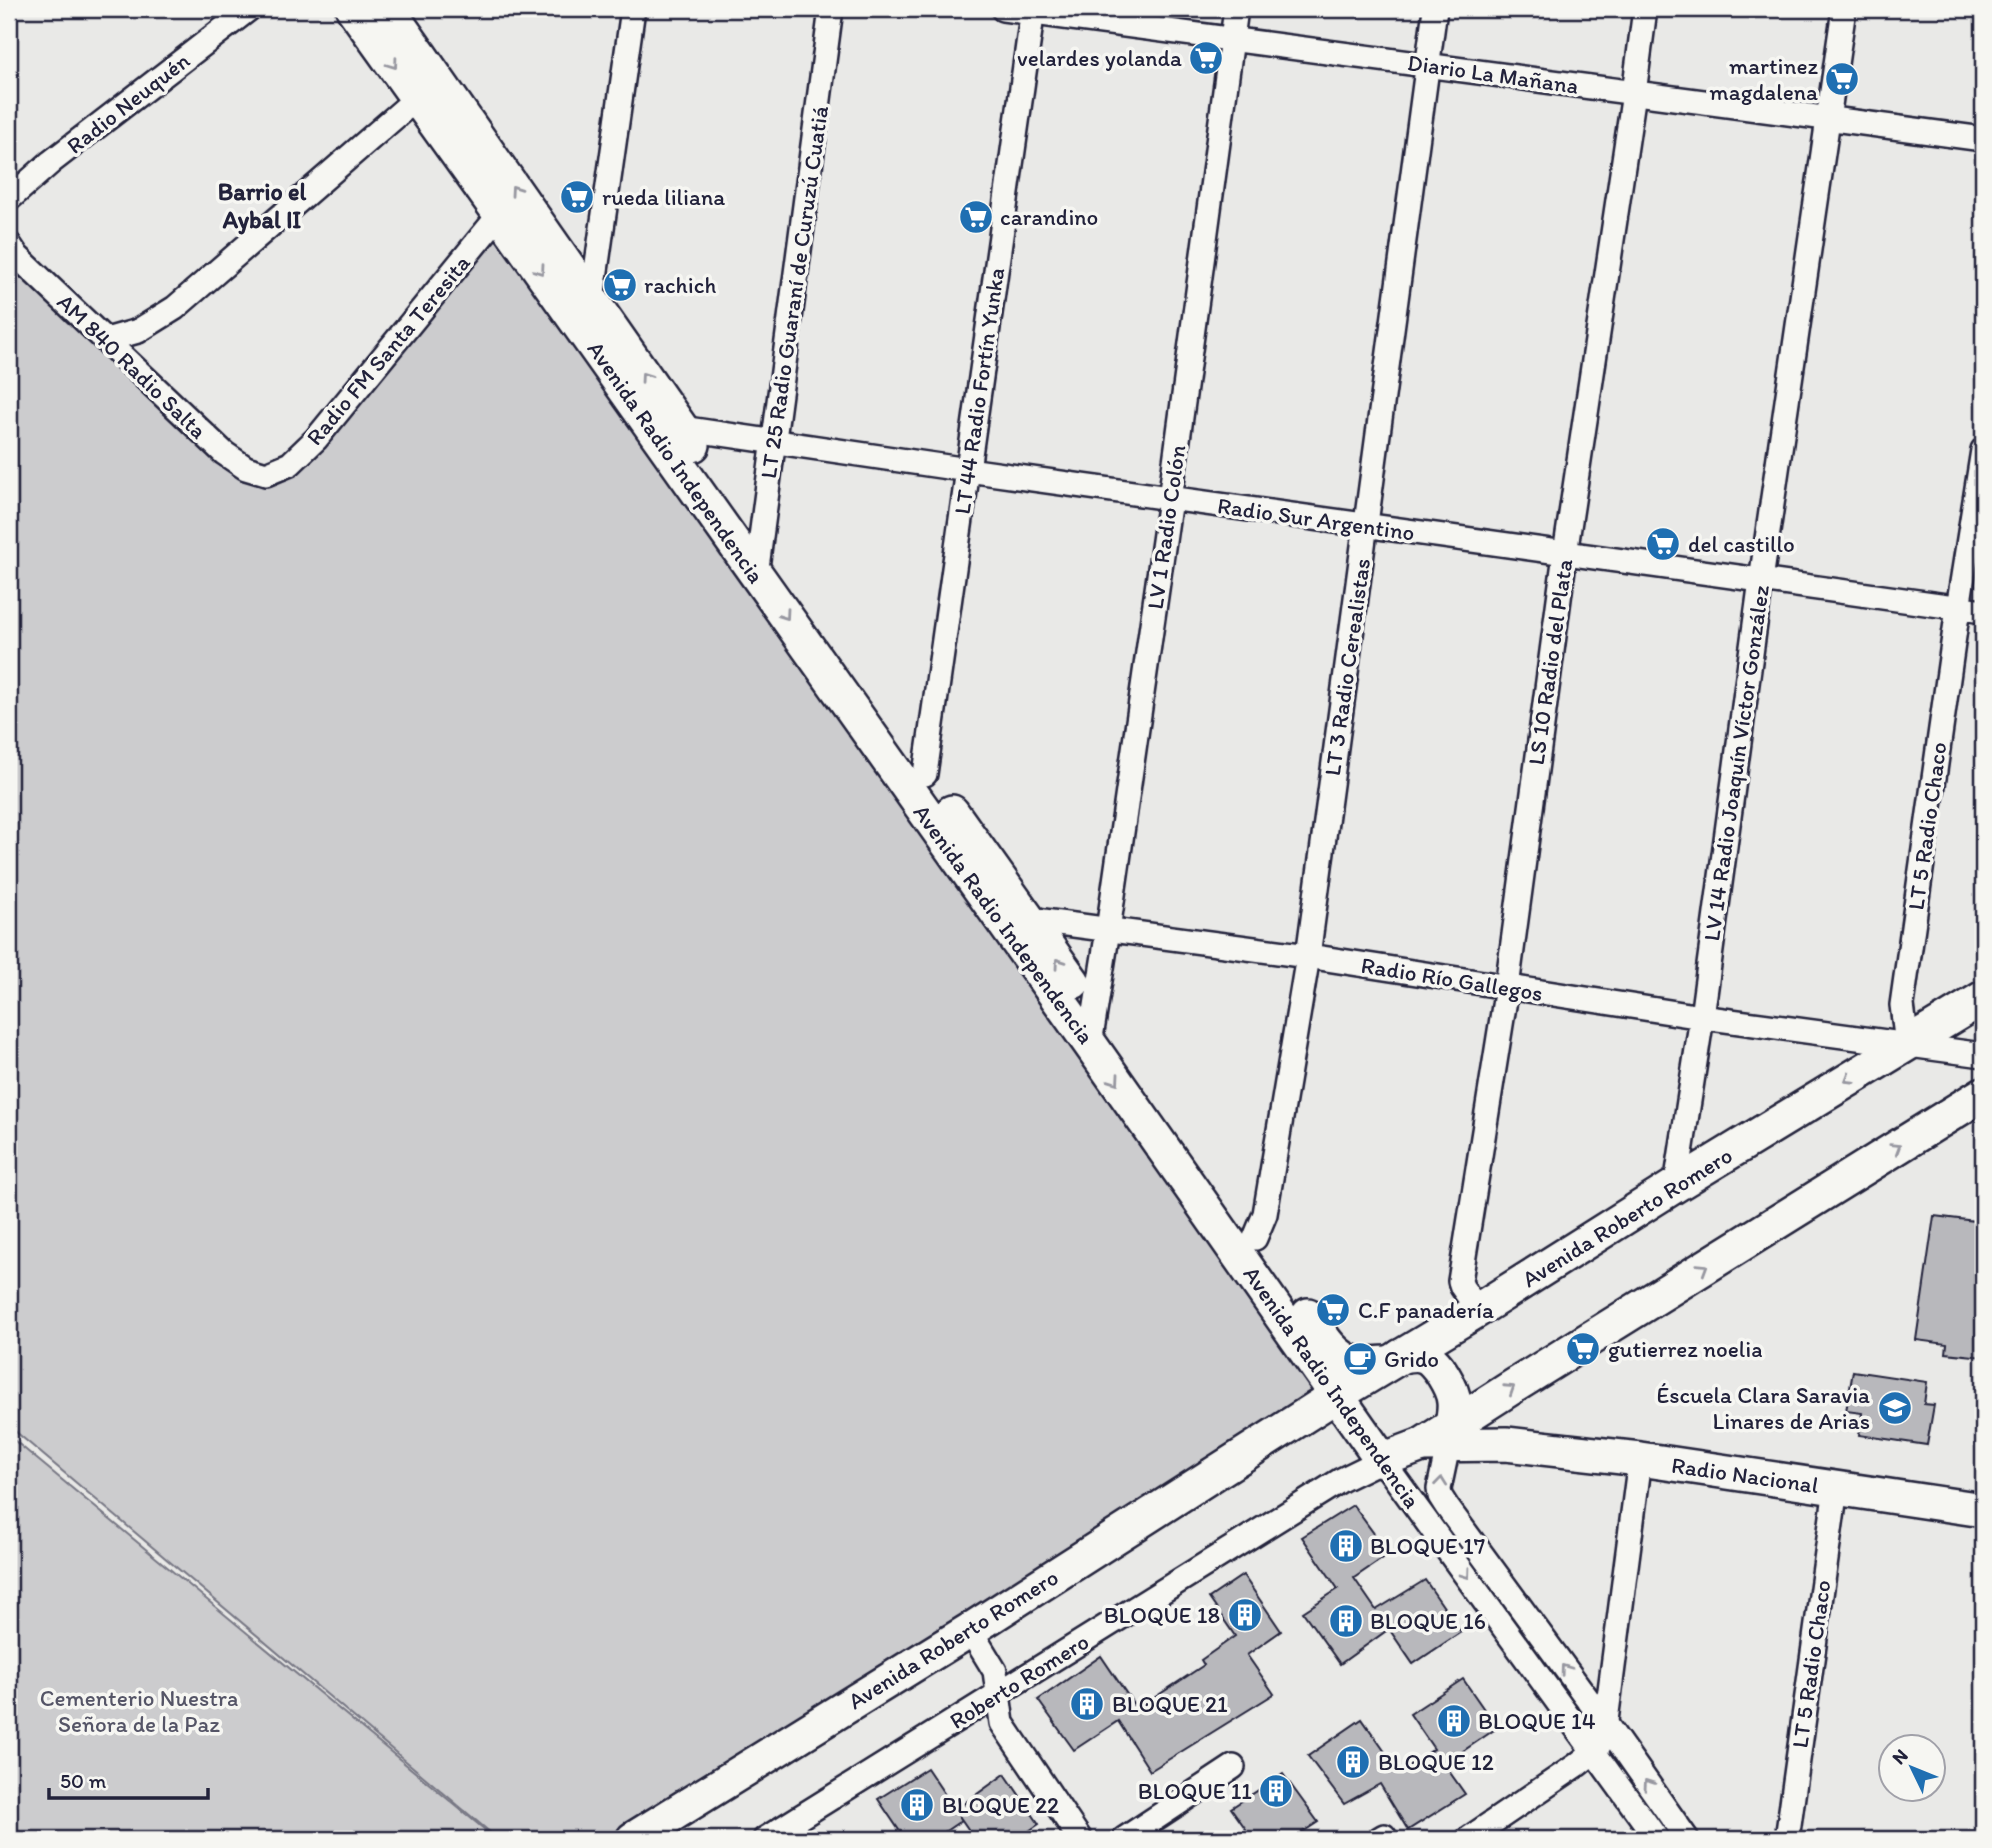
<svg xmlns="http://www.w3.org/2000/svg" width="1992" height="1848" font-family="Itim,sans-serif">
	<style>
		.green { fill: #ccccce; stroke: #777784; stroke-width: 2 }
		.building { fill: #b8b8bc; stroke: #22223b; stroke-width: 2 }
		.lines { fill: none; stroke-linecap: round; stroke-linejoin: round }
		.street-casing { stroke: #22223b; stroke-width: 28 }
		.secondary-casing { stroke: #22223b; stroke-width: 38 }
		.street { stroke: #f6f6f2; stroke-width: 23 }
		.secondary { stroke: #f6f6f2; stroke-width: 33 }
		.oneway { stroke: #9797a0 }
		.labels { text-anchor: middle; stroke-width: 7; stroke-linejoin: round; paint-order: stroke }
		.poi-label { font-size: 23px; fill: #22223b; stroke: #f6f6f2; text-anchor: start }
		.street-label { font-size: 23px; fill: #22223b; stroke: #f6f6f2 }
		.park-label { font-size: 23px; fill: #555567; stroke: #f6f6f2 }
		.neighbourhood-label { font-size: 24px; font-weight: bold; fill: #22223b; stroke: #f6f6f2 }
	</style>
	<rect width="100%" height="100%" fill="#e9e9e7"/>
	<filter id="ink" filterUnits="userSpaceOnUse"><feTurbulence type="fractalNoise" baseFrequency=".0143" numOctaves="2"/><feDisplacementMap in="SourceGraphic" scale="14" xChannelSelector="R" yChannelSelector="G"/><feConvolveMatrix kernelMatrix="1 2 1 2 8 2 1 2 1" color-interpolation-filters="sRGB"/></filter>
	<g filter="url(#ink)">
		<g class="green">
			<polygon points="500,219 1325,1392 619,1839 498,1839 9,1426 9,265 220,454 266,478"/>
			<polygon points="9,1436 496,1839 9,1839"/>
		</g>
		<g class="building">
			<polygon points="1934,1216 1983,1222 1983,1357 1946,1353 1947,1344 1916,1340"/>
			<polygon points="1853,1371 1927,1382 1924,1404 1934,1405 1927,1445 1859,1435 1862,1413 1846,1411"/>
			<polygon points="1353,1505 1389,1554 1354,1578 1376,1610 1425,1580 1461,1632 1413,1664 1389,1629 1340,1664 1303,1612 1338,1589 1302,1537"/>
			<polygon points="1243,1575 1281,1631 1247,1655 1274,1694 1150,1771 1118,1721 1074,1750 1038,1700 1101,1656 1137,1709 1204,1665 1201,1660 1235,1636 1209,1598"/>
			<polygon points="1463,1679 1497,1728 1444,1764 1465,1794 1408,1830 1380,1784 1344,1804 1308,1756 1362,1719 1399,1772 1434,1749 1410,1714"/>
			<polygon points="927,1768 962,1820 934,1839 905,1839 878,1799"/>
			<polygon points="1005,1774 1039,1824 1017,1839 975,1839 955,1810"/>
			<polygon points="1283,1774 1318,1822 1292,1839 1253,1839 1231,1808"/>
		</g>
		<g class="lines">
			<g class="street-casing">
				<g id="street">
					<polyline points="1003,9 1983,139"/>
					<polyline points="9,199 51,162 249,9"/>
					<polyline points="9,244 17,256 224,453 246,468 266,474 290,464 316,439 500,214"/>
					<polyline points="592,299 633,9"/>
					<polyline points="106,340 138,331 175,308 417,98"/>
					<polyline points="674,427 968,470 1983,611"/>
					<polyline points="756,575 831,9"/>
					<polyline points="925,774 1033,9"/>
					<polyline points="1021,918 1308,956 1702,1017 1983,1055"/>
					<polyline points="1090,1044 1108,930 1170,499 1236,9"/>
					<polyline points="1907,1044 1902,1005 1958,608 1983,450"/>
					<polyline points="1676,1185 1702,1017 1761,580 1844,9"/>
					<polyline points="1255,1238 1265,1214 1308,956 1435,9"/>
					<polyline points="1478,1310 1462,1287 1460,1281 1507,987 1565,554 1634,93 1645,9"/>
					<polyline points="1451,1432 1439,1489 1440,1496 1447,1507 1606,1724 1687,1839"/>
					<polyline points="970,1630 995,1671 1002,1723 1080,1839"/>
					<polyline points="765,1839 1341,1480 1382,1460 1657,1839"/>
					<polyline points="1124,1839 1233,1767"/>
					<polyline points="1379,1839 1384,1836 1386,1839"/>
					<polyline points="1468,1839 1577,1765 1597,1749 1604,1736 1640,1459"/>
					<polyline points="1787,1839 1836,1488"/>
				</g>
			</g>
			<g class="secondary-casing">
				<g id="secondary">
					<polyline points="353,9 500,214 1090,1044 1382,1460 1422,1445 1514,1386 1983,1094"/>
					<polyline points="388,9 693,445"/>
					<polyline points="952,812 1073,982"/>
					<path d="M1308 1315C1319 1332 1333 1358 1355 1363 1365 1365 1378 1363 1389 1363"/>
					<path d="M1401 1356C1408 1355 1417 1353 1424 1356 1437 1360 1453 1389 1454 1402 1455 1410 1453 1418 1452 1425"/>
					<polyline points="1422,1445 1506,1444 1640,1459 1983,1510"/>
					<polyline points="633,1839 970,1630 1337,1395 1478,1310 1676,1185 1983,998"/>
				</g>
			</g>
			<use href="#street" class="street"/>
			<use href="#secondary" class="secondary"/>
		</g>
		<defs><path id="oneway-chevron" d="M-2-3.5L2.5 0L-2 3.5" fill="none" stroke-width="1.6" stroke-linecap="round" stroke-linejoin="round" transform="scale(1.75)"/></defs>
		<g class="oneway">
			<use href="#oneway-chevron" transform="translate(393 64) rotate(54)"/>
			<use href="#oneway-chevron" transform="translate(515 190) rotate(-125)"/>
			<use href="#oneway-chevron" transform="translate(540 270) rotate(55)"/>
			<use href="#oneway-chevron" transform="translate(645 377) rotate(-125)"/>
			<use href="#oneway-chevron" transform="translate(785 615) rotate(55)"/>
			<use href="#oneway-chevron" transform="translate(1059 963) rotate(-125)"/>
			<use href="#oneway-chevron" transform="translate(1849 1079) rotate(149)"/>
			<use href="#oneway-chevron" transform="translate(1115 1080) rotate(55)"/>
			<use href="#oneway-chevron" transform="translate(1896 1148) rotate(-32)"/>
			<use href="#oneway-chevron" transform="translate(1703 1268) rotate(-32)"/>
			<use href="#oneway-chevron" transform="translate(1510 1389) rotate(-33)"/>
			<use href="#oneway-chevron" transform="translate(1441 1482) rotate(-84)"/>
			<use href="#oneway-chevron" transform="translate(1466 1574) rotate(54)"/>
			<use href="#oneway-chevron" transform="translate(1565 1669) rotate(-126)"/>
			<use href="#oneway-chevron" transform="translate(1648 1784) rotate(-125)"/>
		</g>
	</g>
	<defs>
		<g id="supermarket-disc" transform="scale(1.75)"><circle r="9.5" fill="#1f6fb2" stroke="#f6f6f2"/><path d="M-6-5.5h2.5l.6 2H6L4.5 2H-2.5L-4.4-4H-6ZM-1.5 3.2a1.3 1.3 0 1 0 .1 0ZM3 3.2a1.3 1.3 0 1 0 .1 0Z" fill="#fff"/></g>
		<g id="cafe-disc" transform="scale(1.75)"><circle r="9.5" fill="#1f6fb2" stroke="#f6f6f2"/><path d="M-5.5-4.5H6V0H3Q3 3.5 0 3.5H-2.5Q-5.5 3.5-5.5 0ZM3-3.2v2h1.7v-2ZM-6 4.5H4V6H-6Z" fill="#fff"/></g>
		<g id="school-disc" transform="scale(1.75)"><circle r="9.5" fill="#1f6fb2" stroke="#f6f6f2"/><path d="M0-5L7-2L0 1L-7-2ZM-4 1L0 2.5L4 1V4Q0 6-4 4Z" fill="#fff"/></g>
		<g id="building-disc" transform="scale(1.75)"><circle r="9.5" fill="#1f6fb2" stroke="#f6f6f2"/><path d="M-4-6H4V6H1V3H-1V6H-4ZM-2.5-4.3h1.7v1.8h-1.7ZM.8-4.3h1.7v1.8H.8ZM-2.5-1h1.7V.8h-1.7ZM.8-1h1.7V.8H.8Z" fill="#fff"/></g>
	</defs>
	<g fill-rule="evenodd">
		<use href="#supermarket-disc" x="1206" y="58"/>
		<use href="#supermarket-disc" x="1842" y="79"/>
		<use href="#supermarket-disc" x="577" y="197"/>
		<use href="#supermarket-disc" x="976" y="217"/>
		<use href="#supermarket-disc" x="620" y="285"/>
		<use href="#supermarket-disc" x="1663" y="544"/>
		<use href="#supermarket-disc" x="1333" y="1310"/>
		<use href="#supermarket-disc" x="1583" y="1349"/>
		<use href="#cafe-disc" x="1360" y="1359"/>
		<use href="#school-disc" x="1895" y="1408"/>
		<use href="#building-disc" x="1346" y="1546"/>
		<use href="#building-disc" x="1245" y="1615"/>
		<use href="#building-disc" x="1346" y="1621"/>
		<use href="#building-disc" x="1087" y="1704"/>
		<use href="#building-disc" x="1454" y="1721"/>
		<use href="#building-disc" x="1353" y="1762"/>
		<use href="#building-disc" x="1276" y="1791"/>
		<use href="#building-disc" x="917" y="1805"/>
	</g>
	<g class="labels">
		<g class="poi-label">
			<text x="1182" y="66" text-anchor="end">velardes yolanda</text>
			<text x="1818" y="74" text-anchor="end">martinez<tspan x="1818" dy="26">magdalena</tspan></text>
			<text x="602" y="205">rueda liliana</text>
			<text x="1000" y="225">carandino</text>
			<text x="644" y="293">rachich</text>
			<text x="1688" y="552">del castillo</text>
			<text x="1358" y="1318">C.F panadería</text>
			<text x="1608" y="1357">gutierrez noelia</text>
			<text x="1384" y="1367">Grido</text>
			<text x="1870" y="1403" text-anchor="end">Éscuela Clara Saravia<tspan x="1870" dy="26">Linares de Arias</tspan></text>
			<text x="1370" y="1554">BLOQUE 17</text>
			<text x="1220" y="1623" text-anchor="end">BLOQUE 18</text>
			<text x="1370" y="1629">BLOQUE 16</text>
			<text x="1112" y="1712">BLOQUE 21</text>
			<text x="1478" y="1729">BLOQUE 14</text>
			<text x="1378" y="1770">BLOQUE 12</text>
			<text x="1252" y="1799" text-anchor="end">BLOQUE 11</text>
			<text x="942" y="1813">BLOQUE 22</text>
		</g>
		<g class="street-label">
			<text transform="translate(1493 74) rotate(8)" y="8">Diario La Mañana</text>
			<text transform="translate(128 103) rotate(-38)" y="8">Radio Neuquén</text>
			<text transform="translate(794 292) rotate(-82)" y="8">LT 25 Radio Guaraní de Curuzú Cuatiá</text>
			<text transform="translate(388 350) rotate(-50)" y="8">Radio FM Santa Teresita</text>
			<text transform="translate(132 366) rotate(44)" y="8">AM 840 Radio Salta</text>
			<text transform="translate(979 391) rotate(-82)" y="8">LT 44 Radio Fortín Yunka</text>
			<text transform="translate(676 462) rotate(55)" y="8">Avenida Radio Independencia</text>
			<text transform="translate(1316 519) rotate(8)" y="8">Radio Sur Argentino</text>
			<text transform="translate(1166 527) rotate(-82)" y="8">LV 1 Radio Colón</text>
			<text transform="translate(1550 662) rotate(-82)" y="8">LS 10 Radio del Plata</text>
			<text transform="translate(1347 667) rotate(-82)" y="8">LT 3 Radio Cerealistas</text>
			<text transform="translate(1736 763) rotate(-82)" y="8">LV 14 Radio Joaquín Víctor González</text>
			<text transform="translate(1927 826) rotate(-82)" y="8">LT 5 Radio Chaco</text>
			<text transform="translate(1004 924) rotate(54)" y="8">Avenida Radio Independencia</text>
			<text transform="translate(1452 979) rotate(9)" y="8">Radio Río Gallegos</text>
			<text transform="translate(1627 1217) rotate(-32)" y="8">Avenida Roberto Romero</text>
			<text transform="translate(1332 1387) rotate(55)" y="8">Avenida Radio Independencia</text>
			<text transform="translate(1745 1475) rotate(8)" y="8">Radio Nacional</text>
			<text transform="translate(953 1639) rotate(-32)" y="8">Avenida Roberto Romero</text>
			<text transform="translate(1811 1664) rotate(-82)" y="8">LT 5 Radio Chaco</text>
			<text transform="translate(1019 1681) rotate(-32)" y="8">Roberto Romero</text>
		</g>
		<g class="park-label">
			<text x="139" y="1706">Cementerio Nuestra<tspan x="139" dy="26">Señora de la Paz</tspan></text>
		</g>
		<g class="neighbourhood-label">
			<text x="262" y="200">Barrio el<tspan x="262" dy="28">Aybal II</tspan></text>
		</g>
	</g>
	<rect width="1992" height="1848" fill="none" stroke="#f6f6f2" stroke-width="35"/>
	<rect x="18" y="18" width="1957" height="1813" fill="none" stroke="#22223b" stroke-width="2.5" filter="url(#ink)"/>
	<g transform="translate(1912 1768) rotate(313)"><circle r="33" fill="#f6f6f2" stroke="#a1a1a9" stroke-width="2"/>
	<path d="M0-5L12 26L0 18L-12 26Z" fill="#1f6fb2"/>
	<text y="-10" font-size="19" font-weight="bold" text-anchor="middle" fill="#22223b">N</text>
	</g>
	<path d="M49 1788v10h159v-10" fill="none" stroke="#22223b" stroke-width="3.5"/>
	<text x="60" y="1788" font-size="21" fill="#22223b" stroke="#f6f6f2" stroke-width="5" paint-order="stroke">50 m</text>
</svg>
